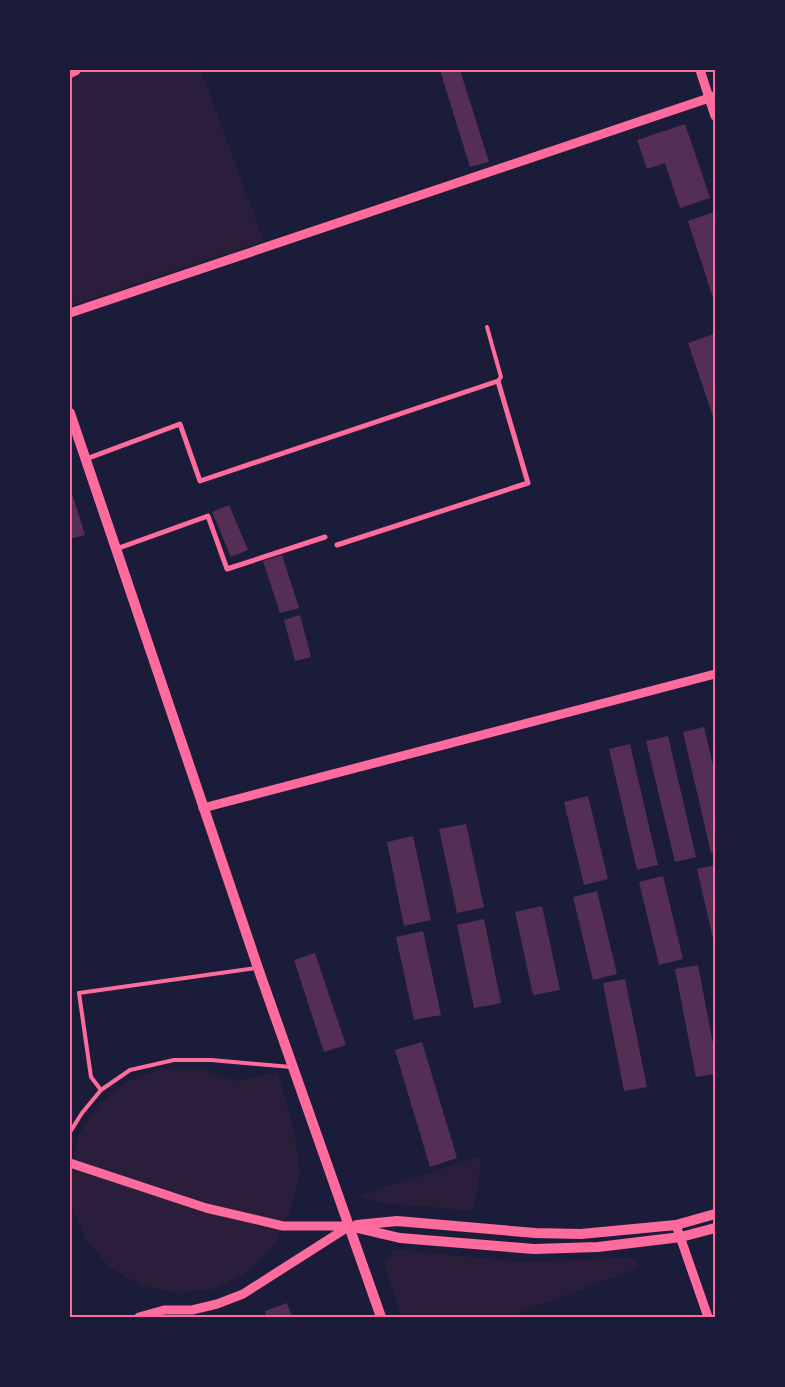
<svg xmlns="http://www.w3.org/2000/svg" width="785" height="1387" font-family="'Public Sans',sans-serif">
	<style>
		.green { fill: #2a1e3b }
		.building { fill: #542f53 }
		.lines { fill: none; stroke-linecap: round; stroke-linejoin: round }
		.service { stroke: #ff6b9d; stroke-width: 4 }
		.minor { stroke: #ff6b9d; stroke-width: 5 }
		.tertiary { stroke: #ff6b9d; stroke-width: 9 }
		.secondary { stroke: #ff6b9d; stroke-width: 10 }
		.neatline { fill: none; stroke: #ff6b9d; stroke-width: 2 }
	</style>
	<rect width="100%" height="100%" fill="#1b1b3a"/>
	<g class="green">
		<polygon points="88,70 201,70 264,241 70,306 70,78"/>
		<polygon points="162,1069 200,1069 235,1081 278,1072 296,1140 300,1176 290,1211 274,1245 248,1272 214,1289 178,1293 142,1286 110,1268 86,1240 72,1206 70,1169 79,1134 99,1104 128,1081"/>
		<polygon points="482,1156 474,1211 379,1203 361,1195"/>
		<polygon points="394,1249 519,1262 634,1258 639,1268 507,1317 402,1317 384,1265"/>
	</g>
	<g class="building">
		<polygon points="440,70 460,70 489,162 470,167"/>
		<polygon points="685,124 710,198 680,208 665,163 647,169 637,140"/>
		<polygon points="714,212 715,214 715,304 688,221"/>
		<polygon points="714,334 715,338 715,422 688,343"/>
		<polygon points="70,487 85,535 70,539"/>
		<polygon points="229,505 248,550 231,557 212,512"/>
		<polygon points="282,555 299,608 280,613 263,561"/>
		<polygon points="300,615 311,657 295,661 284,620"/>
		<polygon points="704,727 715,774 715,852 711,853 683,732"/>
		<polygon points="668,736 696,857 675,862 646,741"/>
		<polygon points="630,744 658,865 637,870 609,749"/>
		<polygon points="588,796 608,879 584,885 564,802"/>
		<polygon points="466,824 484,907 457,913 439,829"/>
		<polygon points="413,836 431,920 404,926 387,842"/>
		<polygon points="715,865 715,943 714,943 697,869"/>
		<polygon points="663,876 683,959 659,965 639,882"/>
		<polygon points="597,891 617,974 593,980 573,897"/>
		<polygon points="542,906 560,990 533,995 515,912"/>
		<polygon points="484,919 501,1003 474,1008 457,925"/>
		<polygon points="423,931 441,1015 414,1020 396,937"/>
		<polygon points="315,953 346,1045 324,1052 294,960"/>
		<polygon points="698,965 715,1054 715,1074 696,1077 675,969"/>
		<polygon points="625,979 647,1087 624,1091 603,983"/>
		<polygon points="422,1042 457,1158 430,1167 395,1050"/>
		<polygon points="287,1303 292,1317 267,1317 265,1311"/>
	</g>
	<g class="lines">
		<g class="service">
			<polyline points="487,327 501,377 498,381"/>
			<polyline points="101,1090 91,1077 79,993 256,968"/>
			<polyline points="70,1132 82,1113 101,1090 130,1070 174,1060 211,1060 291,1067"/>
		</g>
		<g class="minor">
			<polyline points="86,459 180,424 200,481 498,381 528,483 337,545"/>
			<polyline points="116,549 208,516 227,569 325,537"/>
		</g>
		<g class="tertiary">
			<polyline points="700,70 715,116"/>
			<polyline points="70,313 715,96"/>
			<polyline points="203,808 715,674"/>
			<polyline points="70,1163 206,1208 283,1226 349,1226"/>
			<polyline points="676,1225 708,1317"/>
			<polyline points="139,1317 164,1310 192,1310 217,1304 243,1294 348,1227"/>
		</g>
		<g class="secondary">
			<polyline points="70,73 76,70"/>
			<polyline points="70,413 258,968 381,1317"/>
			<polyline points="357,1225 397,1221 535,1233 581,1234 676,1225 715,1214"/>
			<polyline points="349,1226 400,1238 534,1249 598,1247 681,1237 715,1228"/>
		</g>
	</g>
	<rect width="785" height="1387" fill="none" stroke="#1b1b3a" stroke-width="142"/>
	<rect x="71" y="71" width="643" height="1245" class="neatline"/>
</svg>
